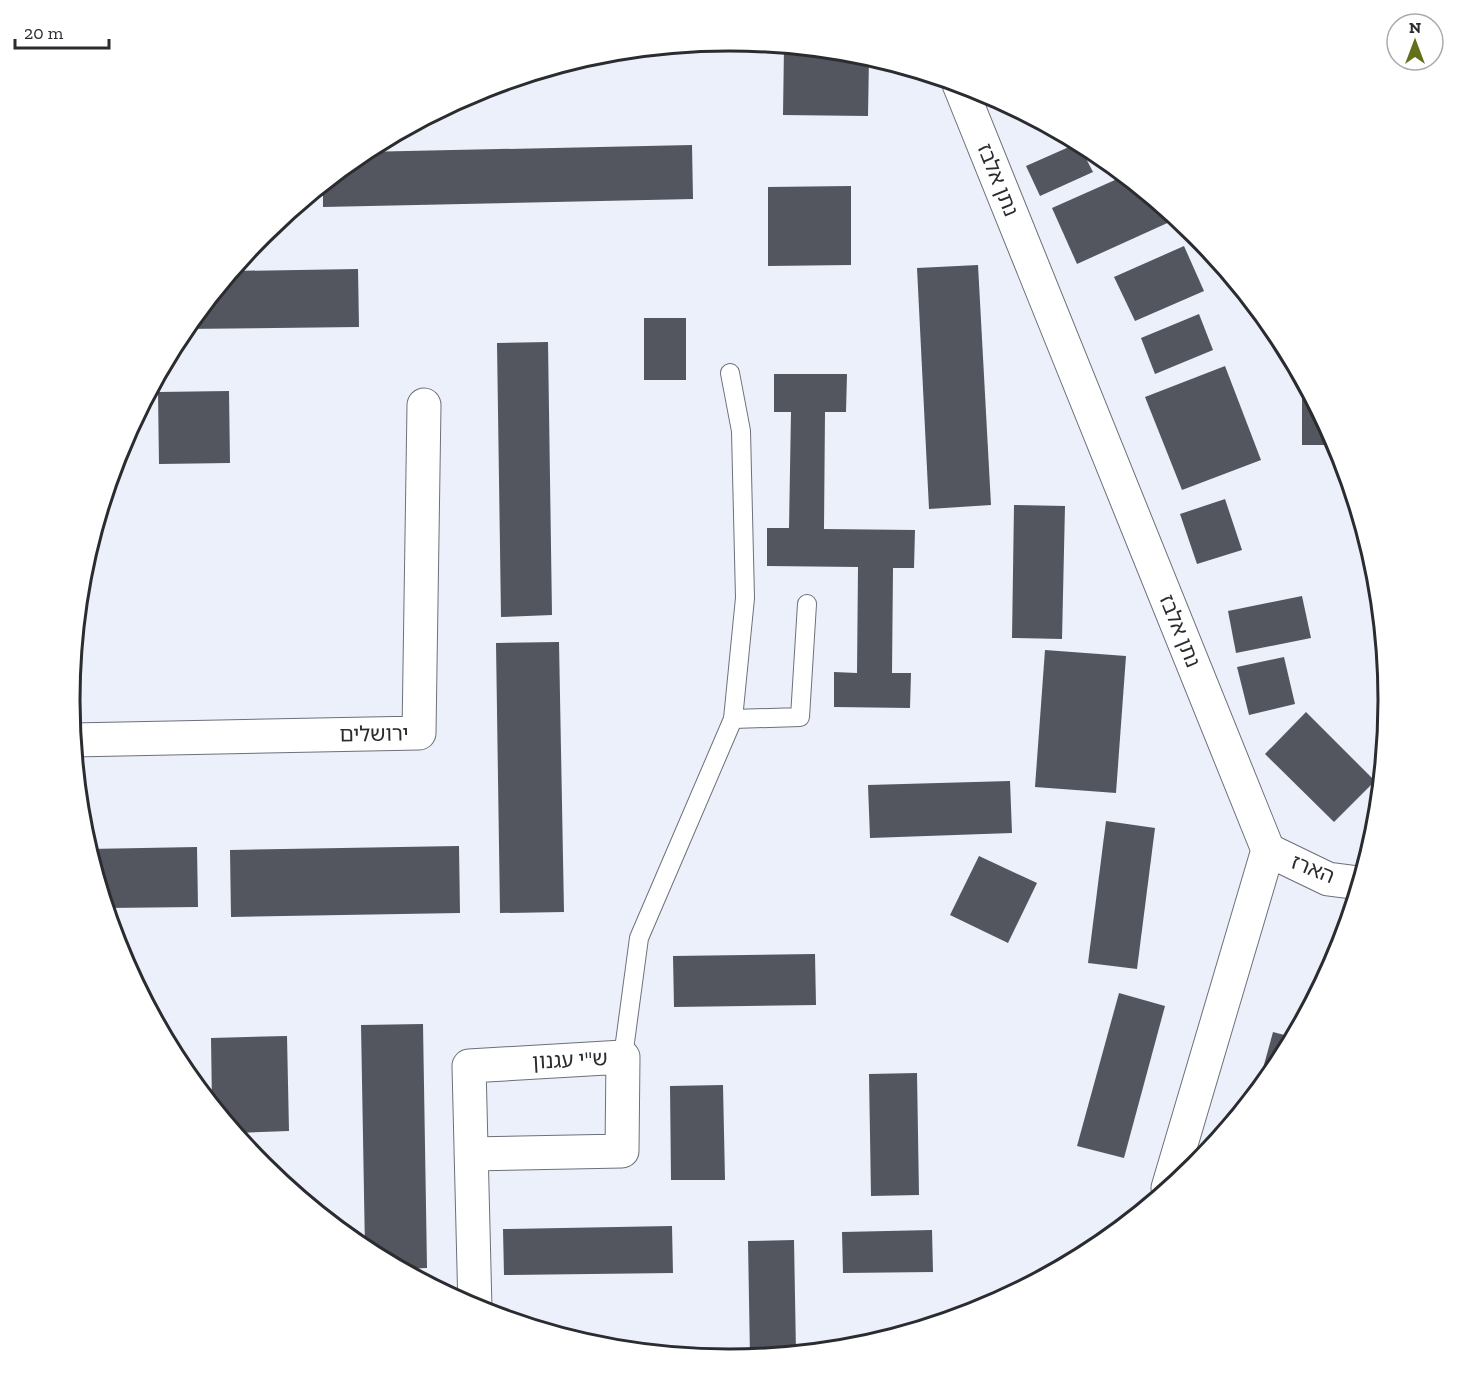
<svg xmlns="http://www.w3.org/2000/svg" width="1457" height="1400" font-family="'Zilla Slab','Noto Sans Hebrew',serif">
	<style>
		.building { fill: #53565f }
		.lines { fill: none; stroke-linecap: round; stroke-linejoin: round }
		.lane-casing { stroke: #6c7079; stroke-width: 20 }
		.street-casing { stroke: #6c7079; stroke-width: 35 }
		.lane { stroke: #fff; stroke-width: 18 }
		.street { stroke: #fff; stroke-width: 33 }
		.labels { text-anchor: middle; stroke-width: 6; stroke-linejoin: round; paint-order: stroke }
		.street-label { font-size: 21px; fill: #2b2c30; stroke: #fff }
		.rim { fill: none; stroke: #2b2c30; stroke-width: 3 }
	</style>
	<rect width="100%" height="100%" fill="#ecf0fa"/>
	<g class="building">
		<polygon points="784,46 869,57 868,116 783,115"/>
		<polygon points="1078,143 1093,172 1040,196 1026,166"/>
		<polygon points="692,145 693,199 323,207 323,184 361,152"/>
		<polygon points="1124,176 1172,215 1174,220 1077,264 1052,208"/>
		<polygon points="851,186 851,265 768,266 768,187"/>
		<polygon points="1184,246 1204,291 1135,321 1114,277"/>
		<polygon points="978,265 991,505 929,509 917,268"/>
		<polygon points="358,269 359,327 183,329 232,271"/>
		<polygon points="1199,314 1213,350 1155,374 1141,338"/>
		<rect x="644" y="318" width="42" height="62"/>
		<polygon points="548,342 552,615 501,617 497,343"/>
		<polygon points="1225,366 1261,460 1182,490 1145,397"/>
		<polygon points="774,374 847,374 846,412 825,412 824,529 915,530 914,568 893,568 892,673 911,673 910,708 834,707 834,672 857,673 858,567 767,566 767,528 789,528 791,412 774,412"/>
		<polygon points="1302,381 1307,390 1336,445 1302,445"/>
		<polygon points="229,391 230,463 159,464 158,392"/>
		<polygon points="1225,499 1242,550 1197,564 1180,514"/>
		<polygon points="1014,505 1065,506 1062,639 1012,638"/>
		<polygon points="1302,596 1311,638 1236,653 1228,611"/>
		<polygon points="559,642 564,912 500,913 496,643"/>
		<polygon points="1045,650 1126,656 1116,793 1035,787"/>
		<polygon points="1284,657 1295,704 1249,715 1237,667"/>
		<polygon points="1306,712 1375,781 1334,822 1265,754"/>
		<polygon points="1010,781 1012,833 870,838 868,785"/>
		<polygon points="1106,821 1155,828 1137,969 1088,963"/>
		<polygon points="459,846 460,913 231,917 230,850"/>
		<polygon points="197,847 198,907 106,908 88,849"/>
		<polygon points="979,856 1037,883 1008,943 950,915"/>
		<polygon points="815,954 816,1005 674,1007 673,956"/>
		<polygon points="1119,993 1165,1006 1124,1158 1077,1146"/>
		<polygon points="423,1024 427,1268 400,1269 365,1250 361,1025"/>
		<polygon points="1273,1032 1292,1037 1277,1067 1257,1090"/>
		<polygon points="287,1036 289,1131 234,1133 212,1106 211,1038"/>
		<polygon points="917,1073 919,1195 871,1196 869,1074"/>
		<polygon points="723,1085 725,1180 671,1180 670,1086"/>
		<polygon points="672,1226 673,1273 504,1275 503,1229"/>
		<polygon points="932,1230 933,1272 843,1273 842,1232"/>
		<polygon points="794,1240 796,1353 750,1357 748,1241"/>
		<polygon points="668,1347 668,1354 623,1349 623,1348"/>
	</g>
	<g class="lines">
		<g class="lane-casing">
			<g id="lane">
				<polyline points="733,719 800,717 807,604"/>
				<polyline points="623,1057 639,938 733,719 745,598 741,431 730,373"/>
			</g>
		</g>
		<g class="street-casing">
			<g id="street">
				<polyline points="959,84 1268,850 1168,1188"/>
				<polyline points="73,740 419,733 424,405"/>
				<polyline points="1268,850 1328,879 1359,883"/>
				<polyline points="471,1154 622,1151 623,1057 469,1066 475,1309"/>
			</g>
		</g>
		<use href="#lane" class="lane"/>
		<use href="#street" class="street"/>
	</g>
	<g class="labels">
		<g class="street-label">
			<text transform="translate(998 180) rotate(68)" y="7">נתן אלבז</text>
			<text transform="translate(1180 631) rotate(68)" y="7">נתן אלבז</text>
			<text transform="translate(374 734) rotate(-1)" y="7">ירושלים</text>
			<text transform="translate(1313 869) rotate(22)" y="7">הארז</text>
			<text transform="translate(570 1060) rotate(-3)" y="7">ש"י עגנון</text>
		</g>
	</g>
	<path d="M0 0H1457V1400H0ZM80 700a649 649 0 1 1 1298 0a649 649 0 1 1-1298 0Z" fill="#fff" fill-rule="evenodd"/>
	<path class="rim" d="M80 700a649 649 0 1 1 1298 0a649 649 0 1 1-1298 0Z"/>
	<g transform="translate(1415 42)"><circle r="28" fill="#ffffff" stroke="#aaabac" stroke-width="1.5"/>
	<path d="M0-4.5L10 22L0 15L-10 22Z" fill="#63701a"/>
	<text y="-9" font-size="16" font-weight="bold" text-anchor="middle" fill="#2b2c30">N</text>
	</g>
	<path d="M15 39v9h94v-9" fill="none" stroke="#2b2c30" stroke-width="3"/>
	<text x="24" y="39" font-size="18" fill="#2b2c30" stroke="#ffffff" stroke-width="4.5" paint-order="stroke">20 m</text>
</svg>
